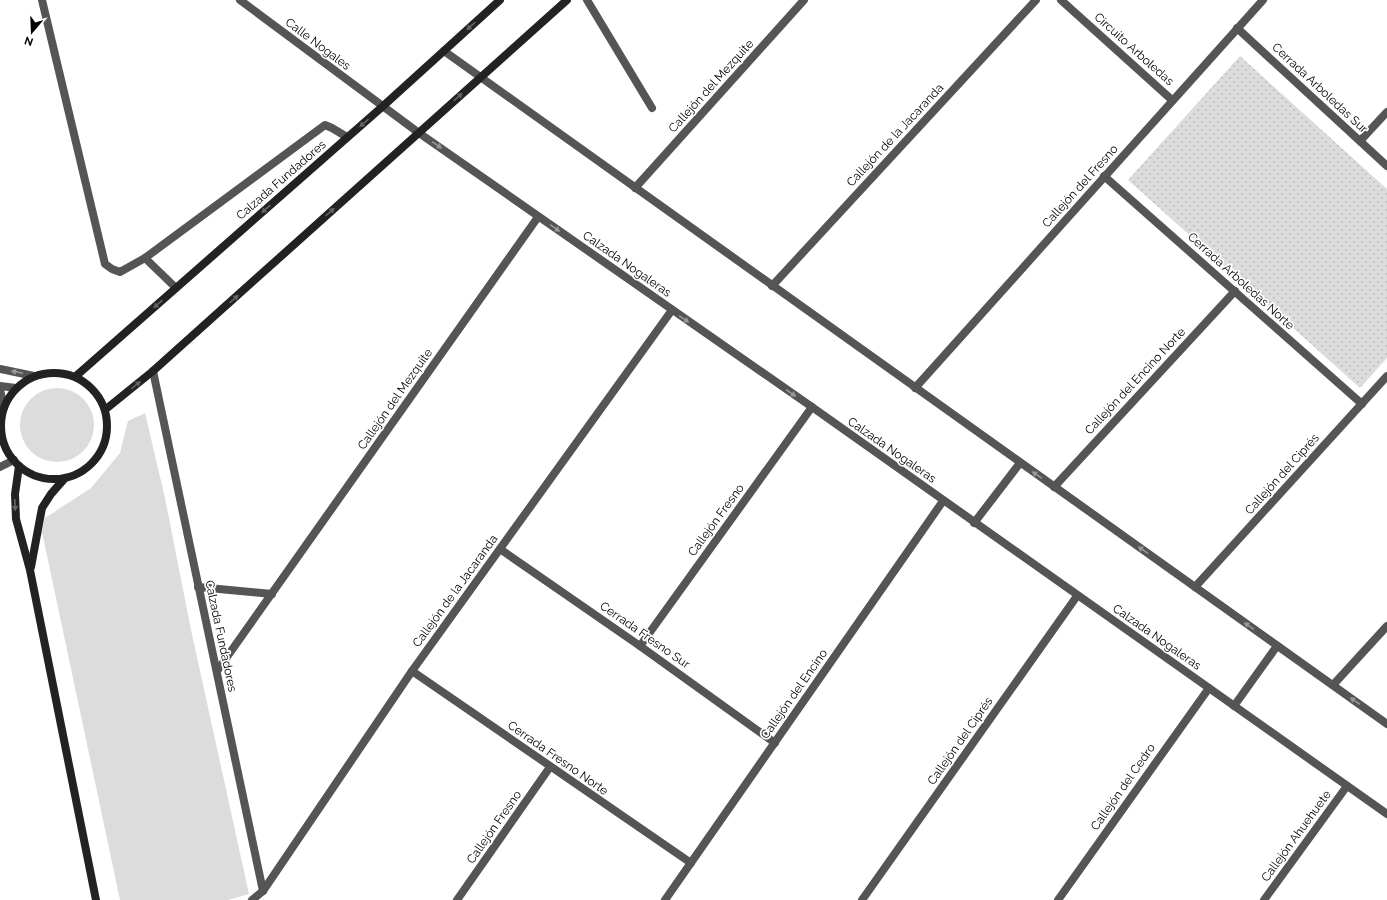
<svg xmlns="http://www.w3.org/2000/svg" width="1387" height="900" font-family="Raleway,sans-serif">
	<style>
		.green { fill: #dcdcdc }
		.park { fill: url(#park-dots) }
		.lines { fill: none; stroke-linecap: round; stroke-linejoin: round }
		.lane { stroke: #555; stroke-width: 8 }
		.street { stroke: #555; stroke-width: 8 }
		.secondary { stroke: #222; stroke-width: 8 }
		.oneway { fill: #646464 }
		.oneway2 { fill: #999 }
		.labels { text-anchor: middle; stroke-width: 3.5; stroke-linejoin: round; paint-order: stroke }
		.street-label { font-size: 12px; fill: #000; stroke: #fff }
	</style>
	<defs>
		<pattern id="park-dots" width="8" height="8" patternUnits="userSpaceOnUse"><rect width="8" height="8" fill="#dcdcdc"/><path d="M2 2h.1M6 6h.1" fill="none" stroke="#bbb" stroke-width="1.8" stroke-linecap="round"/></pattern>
	</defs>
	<rect width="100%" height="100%" fill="#fff"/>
	<g class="green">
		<circle cx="57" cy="425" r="37"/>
		<polygon points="145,413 165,498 191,630 249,894 228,900 120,900 42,532 45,518 91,488 120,453 128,421"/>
	</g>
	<polygon class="park" points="1240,56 1387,189 1387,358 1360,388 1128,180"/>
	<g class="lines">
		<g class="lane">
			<polyline points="42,0 105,264 112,269 120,272 145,258 325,125 332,128 347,137"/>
			<polyline points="587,0 652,108"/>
			<polyline points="145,258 176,288"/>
		</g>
		<g class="street">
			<polyline points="240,0 419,133 812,407 1387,814"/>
			<polyline points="1061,0 1172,100"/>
			<polyline points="1237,28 1387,166"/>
			<polyline points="444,51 1387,724"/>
			<polyline points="1360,141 1387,112"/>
			<polyline points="1104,176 1362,404"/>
			<polyline points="635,188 804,0"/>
			<polyline points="772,286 1036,0"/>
			<polyline points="0,369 34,376"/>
			<polyline points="153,371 263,891"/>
			<polyline points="0,386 16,388"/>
			<polyline points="915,388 1263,0"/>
			<polyline points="0,390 4,407"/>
			<polyline points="0,467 14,460"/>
			<polyline points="1054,487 1235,291"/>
			<polyline points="974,523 1020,463"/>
			<polyline points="500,549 640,646 775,743"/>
			<polyline points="198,587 272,594"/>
			<polyline points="1195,587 1387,376"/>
			<polyline points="640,646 812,407"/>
			<polyline points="217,671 538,217"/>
			<polyline points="412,671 691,863"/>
			<polyline points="1333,685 1387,626"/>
			<polyline points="1234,706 1277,646"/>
			<polyline points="252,900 263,891 412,671 672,310"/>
			<polyline points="457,900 550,767"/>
			<polyline points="665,900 943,501"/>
			<polyline points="862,900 1077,596"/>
			<polyline points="1058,900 1209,688"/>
			<polyline points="1264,900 1347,786"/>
		</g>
		<g class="secondary">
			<circle cx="54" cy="426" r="53"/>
			<polyline points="76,376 382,107 500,0"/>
			<polyline points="106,409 153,371 567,0"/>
			<polyline points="19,466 15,494 16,519 30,570 96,900"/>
			<polyline points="31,567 42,508 51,494 65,478"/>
		</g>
	</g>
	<defs><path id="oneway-solid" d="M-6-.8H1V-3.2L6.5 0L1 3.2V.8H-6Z"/></defs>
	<g class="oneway">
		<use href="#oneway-solid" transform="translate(471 26) rotate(138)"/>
		<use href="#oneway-solid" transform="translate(458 97) rotate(-42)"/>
		<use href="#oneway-solid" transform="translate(364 123) rotate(139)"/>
		<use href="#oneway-solid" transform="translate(266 209) rotate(139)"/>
		<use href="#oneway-solid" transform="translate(330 212) rotate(-42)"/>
		<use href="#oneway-solid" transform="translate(234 299) rotate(-42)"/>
		<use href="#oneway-solid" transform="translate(158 304) rotate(139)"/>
		<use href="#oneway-solid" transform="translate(136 385) rotate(-39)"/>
		<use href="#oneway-solid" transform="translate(15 505) rotate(88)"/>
	</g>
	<g class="oneway2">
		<use href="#oneway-solid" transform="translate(437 145) rotate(35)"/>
		<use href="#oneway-solid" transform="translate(555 228) rotate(35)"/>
		<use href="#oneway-solid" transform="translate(684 319) rotate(35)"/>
		<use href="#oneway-solid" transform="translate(17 372) rotate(-168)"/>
		<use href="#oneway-solid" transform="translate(791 393) rotate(35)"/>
		<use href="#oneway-solid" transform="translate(1037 475) rotate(-145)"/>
		<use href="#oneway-solid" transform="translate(1143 550) rotate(-145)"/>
		<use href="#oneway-solid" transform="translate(1249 626) rotate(-145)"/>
		<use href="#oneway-solid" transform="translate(1355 701) rotate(-145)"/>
	</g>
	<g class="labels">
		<g class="street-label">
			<text transform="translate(318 44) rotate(37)" y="4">Calle Nogales</text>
			<text transform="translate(1134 49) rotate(42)" y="4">Circuito Arboledas</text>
			<text transform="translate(711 86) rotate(-48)" y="4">Callejón del Mezquite</text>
			<text transform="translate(1320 88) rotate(43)" y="4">Cerrada Arboledas Sur</text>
			<text transform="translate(895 135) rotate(-47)" y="4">Callejón de la Jacaranda</text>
			<text transform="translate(281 180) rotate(-41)" y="4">Calzada Fundadores</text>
			<text transform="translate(1080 186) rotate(-48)" y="4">Callejón del Fresno</text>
			<text transform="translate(627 264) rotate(35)" y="4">Calzada Nogaleras</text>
			<text transform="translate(1241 281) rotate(42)" y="4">Cerrada Arboledas Norte</text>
			<text transform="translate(1135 381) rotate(-47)" y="4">Callejón del Encino Norte</text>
			<text transform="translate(395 399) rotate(-55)" y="4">Callejón del Mezquite</text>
			<text transform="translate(892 450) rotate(35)" y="4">Calzada Nogaleras</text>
			<text transform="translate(1282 474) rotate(-48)" y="4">Callejón del Ciprés</text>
			<text transform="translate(716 520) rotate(-54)" y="4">Callejón Fresno</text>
			<text transform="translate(455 591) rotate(-54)" y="4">Callejón de la Jacaranda</text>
			<text transform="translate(645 635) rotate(35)" y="4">Cerrada Fresno Sur</text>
			<text transform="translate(221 636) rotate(78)" y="4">Calzada Fundadores</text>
			<text transform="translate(1157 637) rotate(35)" y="4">Calzada Nogaleras</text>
			<text transform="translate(794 694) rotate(-55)" y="4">Callejón del Encino</text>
			<text transform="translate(960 741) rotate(-55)" y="4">Callejón del Ciprés</text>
			<text transform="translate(558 758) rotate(35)" y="4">Cerrada Fresno Norte</text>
			<text transform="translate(1123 787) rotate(-55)" y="4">Callejón del Cedro</text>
			<text transform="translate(494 827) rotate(-55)" y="4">Callejón Fresno</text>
			<text transform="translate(1296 836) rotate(-54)" y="4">Callejón Ahuehuete</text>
		</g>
	</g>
	<g transform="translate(32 32) rotate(199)" stroke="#ffffff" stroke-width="3" paint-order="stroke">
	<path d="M0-3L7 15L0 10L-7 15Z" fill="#000000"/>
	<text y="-6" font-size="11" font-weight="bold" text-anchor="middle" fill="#000000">N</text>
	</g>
</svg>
